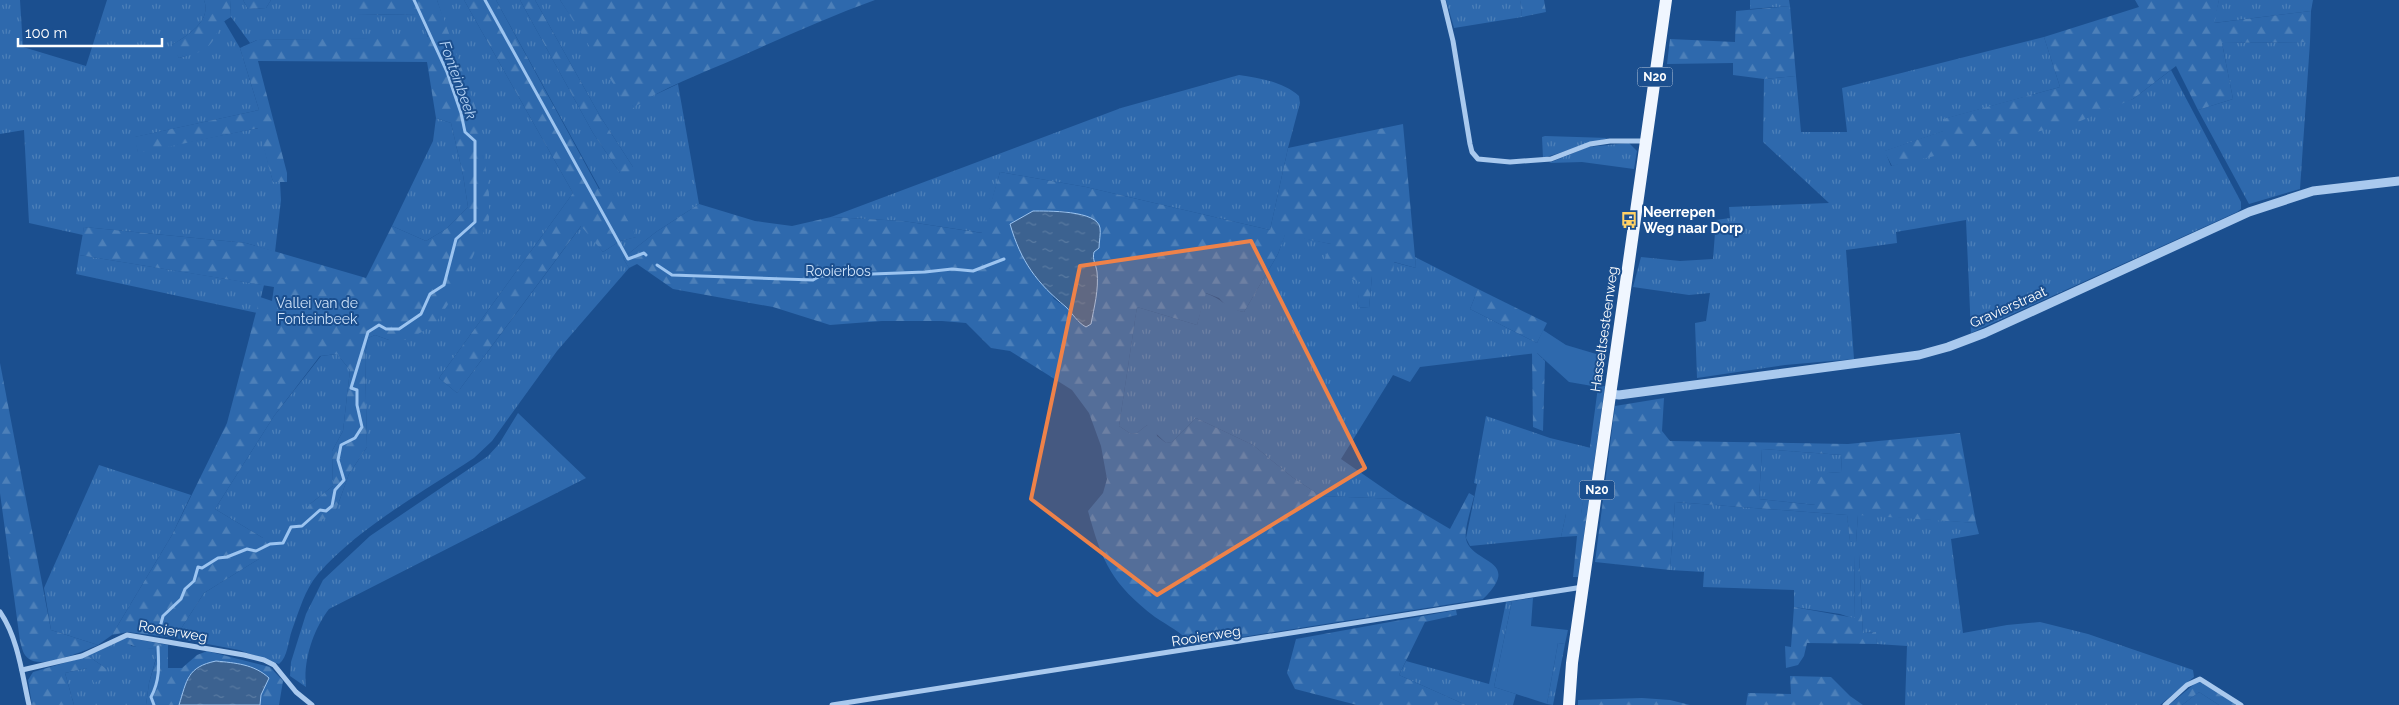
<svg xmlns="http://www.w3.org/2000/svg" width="2399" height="705" font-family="Raleway,sans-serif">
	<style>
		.grass { fill: url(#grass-tufts) }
		.forest { fill: url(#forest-firs); fill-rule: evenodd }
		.garden { fill: #2e69ad }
		.water { fill: url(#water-ripples); stroke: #9cc4f0 }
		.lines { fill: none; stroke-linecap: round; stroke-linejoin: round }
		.stream { stroke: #9cc4f0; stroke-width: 3 }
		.minor { stroke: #a9c9ee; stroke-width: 5 }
		.tertiary { stroke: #a9c9ee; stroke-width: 9 }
		.primary { stroke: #f0f6ff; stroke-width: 12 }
		.marked { fill: #ee8249; fill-opacity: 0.2; stroke: #ee8249; stroke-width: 4; stroke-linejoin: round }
		.labels { text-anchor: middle; stroke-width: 4; stroke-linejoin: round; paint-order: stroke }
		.shield { fill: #1b4f8f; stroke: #bbcadd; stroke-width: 1 }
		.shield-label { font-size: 12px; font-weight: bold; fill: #fff }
		.poi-label { font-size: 14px; font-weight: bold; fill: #fff; stroke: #1b4f8f; text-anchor: start }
		.park-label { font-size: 14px; fill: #cfe3fa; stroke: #1b4f8f }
		.street-label { font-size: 14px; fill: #fff; stroke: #1b4f8f }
		.water-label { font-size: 15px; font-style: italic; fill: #b5d3f5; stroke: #1b4f8f }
	</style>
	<defs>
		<pattern id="grass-tufts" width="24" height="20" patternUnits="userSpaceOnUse" patternTransform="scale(1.25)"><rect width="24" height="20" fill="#2e69ad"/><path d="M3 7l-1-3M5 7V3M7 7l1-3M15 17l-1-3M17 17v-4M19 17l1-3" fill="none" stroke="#4d80b9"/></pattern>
		<pattern id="forest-firs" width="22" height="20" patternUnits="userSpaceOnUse" patternTransform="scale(1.25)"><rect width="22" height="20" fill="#2e69ad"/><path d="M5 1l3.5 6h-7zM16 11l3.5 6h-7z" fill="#4d80b9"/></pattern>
		<pattern id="water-ripples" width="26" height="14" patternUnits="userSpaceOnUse" patternTransform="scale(1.25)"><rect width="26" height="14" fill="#3c6290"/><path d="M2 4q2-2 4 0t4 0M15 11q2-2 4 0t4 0" fill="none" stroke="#597aa1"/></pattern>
	</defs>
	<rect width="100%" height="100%" fill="#1b4f8f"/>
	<g class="grass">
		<path d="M0 0H20L23 47 86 66 107 0H204C212 21 188 35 172 45L179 58C198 53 214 45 219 24L224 21 240 48 259 110 135 137 138 152 259 128 273 182H280L281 200 275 252 246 243 84 227 83 235 29 223 24 130 0 134Z"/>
		<polygon points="230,0 243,0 248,9 266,8 271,0 356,0 356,15 420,14 428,38 257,40 250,43 231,17"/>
		<path d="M437 0H464L573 193 439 378 457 393 582 225 603 252 620 241 636 237 608 186 600 189 496 0H520L593 133 620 173 633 167 600 116 535 0H560L570 15 646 99 678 84 699 204 656 232 623 258 629 268 557 351 492 441 474 458C423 492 359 527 318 574 305 589 299 611 292 630 288 641 288 657 279 664L239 650 175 638 204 593 259 559 263 538 215 509 274 416 321 356 337 354 350 370 343 431 332 451 333 486 310 504 336 510 349 474 367 447 365 356 368 338 375 335 389 340 489 220 448 34Z"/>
		<polygon points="1446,0 1520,0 1522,17 1454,28"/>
		<polygon points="1750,0 1789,0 1790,6 1750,9"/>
		<polygon points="2219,0 2313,0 2311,11 2213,23"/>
		<polygon points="2044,37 2060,87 1944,119 1944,131 1885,151 1891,166 2133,99 2171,70 2241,202 2241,209 2237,212 1971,333 1966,220 1896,232 1897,243 1846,250 1854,359 1785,365 1697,378 1695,323 1706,321 1710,293 1689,295 1633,287 1641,257 1680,261 1713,259 1716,220 1730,218 1729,207 1829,203 1763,142 1764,79 1796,76 1801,132 1847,132 1842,88"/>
		<polygon points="2310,42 2300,189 2249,204 2198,110 2233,99 2222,43"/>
		<path d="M1239 75C1260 78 1283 82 1299 96L1300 103 1288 148 1270 230 1086 187 1000 172 983 233 903 221 831 217 1121 108Z"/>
		<polygon points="436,118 451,123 463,175 468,207 446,229 426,241 392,226 433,141"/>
		<polygon points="1542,137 1545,136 1608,138 1543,158"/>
		<polygon points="1629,143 1637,151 1634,169 1582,162 1549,163 1588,147"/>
		<path d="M1285 234 1331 244 1361 282 1357 307 1369 308 1372 276 1393 262 1416 268 1415 257 1478 289 1470 309 1537 343V353L1420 367 1410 382 1393 375 1341 459 1399 499 1321 496 1292 477 1253 445 1196 418 1172 442 1166 443 1147 425 1137 433 1131 434 1119 426 1137 307 1197 325 1205 293C1224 299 1224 308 1244 312L1278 254Z"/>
		<polygon points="79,255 264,285 257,313 76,274"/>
		<path d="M518 413 586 478 329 609C313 630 303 661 306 687L290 676 291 662 306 614 323 580 370 536 488 456 499 444Z"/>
		<polygon points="1486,416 1550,438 1591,448 1581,515 1566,514 1561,537 1470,546 1466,538 1477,484 1474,483"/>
		<polygon points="1762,449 1842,455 1841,472 1828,473 1816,505 1759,499"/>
		<polygon points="99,465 191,495 172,535 112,635 98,645 51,630 44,588"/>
		<polygon points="1675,502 1847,515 1850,541 1856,542 1858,514 1976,523 1979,534 1951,539 1963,633 2007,625 2040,622 2088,634 2193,670 2194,677 2160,705 1905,705 1907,646 1877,644 1875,632 1863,633 1859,555 1854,556 1855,619 1840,614 1794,607 1794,590 1703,587 1704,572 1670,570"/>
		<polygon points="1512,601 1494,687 1516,694 1513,705 1466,705 1399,675 1406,661 1489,684 1506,602"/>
		<polygon points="123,638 129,638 131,646 155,649 156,658 149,683 146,705 74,705 65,673 87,668 107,669 88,656"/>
		<polygon points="1558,643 1565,644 1553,705 1547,704"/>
		<polygon points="2199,692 2219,705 2182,705"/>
	</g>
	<g class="forest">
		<path d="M204 0H230L231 17C214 27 222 28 212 42 205 52 191 55 179 58L173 50 172 45C188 35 212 21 204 0Z"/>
		<polygon points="243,0 271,0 266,8 248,9"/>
		<polygon points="356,0 437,0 479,117 489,194 489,220 459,288 435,324 408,340 389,340 375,335 368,338 365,356 367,447 349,474 336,510 313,526 301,516 310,504 333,486 332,451 343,431 350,370 337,354 320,356 274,416 215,509 263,538 270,548 259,559 204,593 175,638 128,632 112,635 172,535 227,423 260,297 272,301 274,287 79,255 84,227 246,243 366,278 392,226 426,241 446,229 468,207 463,175 451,123 436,118 427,62 258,61 287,173 287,182 273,182 258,128 138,153 134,137 259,110 240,48 257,40 428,37 420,14 356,15"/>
		<polygon points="464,0 496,0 599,189 608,185 637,237 620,241 603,252 581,226 457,393 439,378 573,193"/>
		<polygon points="520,0 535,0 600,116 633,167 634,174 631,177 620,173 593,133"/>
		<path d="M560 0H875C828 17 782 38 737 58 700 74 662 88 630 110Z"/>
		<polygon points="1520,0 1544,0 1546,12 1522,17"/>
		<polygon points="2135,0 2219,0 2214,23 2311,11 2310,42 2222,43 2233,99 2198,110 2176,66 2133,99 2078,122 1892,166 1884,151 1943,131 1943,119 2060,87 2044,37 2139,7"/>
		<polygon points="1790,6 1796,76 1764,79 1733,75 1733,63 1667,64 1670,39 1735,42 1736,11"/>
		<path d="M1403 124 1416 268 1394 262 1393 276H1372L1369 308 1357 307 1360 282 1321 268 1331 244 1285 235 1278 254 1244 312 1229 309 1219 298 1206 293 1197 325 1137 307 1119 426 1131 434 1137 433 1147 425 1156 427 1157 436 1166 443 1172 442 1196 418 1253 445 1292 477 1321 496 1399 499 1450 529 1469 493 1474 496C1472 506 1464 529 1466 539 1471 564 1524 559 1483 599L1192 645C1182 632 1168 626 1155 617 1112 584 1102 562 1088 511L1103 493 1107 479 1101 446 1089 413 1072 390 1010 351 991 348 966 323 942 321H882L830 325 773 307 673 289 637 264 629 268 623 258 656 232 699 204 755 221 792 226 831 217 903 221 982 233 1000 172 1086 187 1270 230 1288 148ZM1033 211H1065L1100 227 1099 248 1094 252 1093 258 1097 271 1094 311 1079 323 1067 308 1054 299 1011 224Z"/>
		<polygon points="1478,289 1547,323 1537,343 1470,309"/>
		<polygon points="1532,353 1537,353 1545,361 1543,431 1533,427"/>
		<path d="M0 363 51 630 98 645C84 651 42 669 29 659 23 655 22 648 20 641L0 493Z"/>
		<polygon points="1605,386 1578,577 1573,577 1577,536 1561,537 1566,514 1581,514 1598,387"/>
		<path d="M1664 398 1662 431 1670 441 1848 444 1960 433 1976 523 1858 515 1856 542H1850L1847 515 1675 502 1670 570 1595 562 1615 406ZM1762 449 1842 455 1841 472 1828 473 1819 478 1813 496 1815 505 1759 499Z"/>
		<polygon points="1854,555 1859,555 1863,633 1876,632 1877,644 1807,643 1804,656 1798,665 1786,668 1785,646 1791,647 1794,607 1855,618"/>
		<polygon points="1456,610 1457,615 1425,622 1399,675 1466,705 1357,705 1295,689 1287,673 1296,639"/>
		<polygon points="129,638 168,645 168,668 182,668 197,655 207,651 270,667 283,681 279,705 260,705 261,695 269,678 189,675 179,705 146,705 149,683 156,659 155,649 139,648 126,643"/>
		<polygon points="88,656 107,669 106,677 94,683 87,668 65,673 74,705 32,705 28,680 33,672"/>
		<polygon points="1790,676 1831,677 1850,696 1863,705 1746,705 1748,693 1791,694"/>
		<polygon points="2198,681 2207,684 2236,705 2219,705 2199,692 2182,705 2169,705"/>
		<polygon points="1642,698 1670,700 1690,705 1578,705 1578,700"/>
	</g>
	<g class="garden">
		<polygon points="1543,330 1566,345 1603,356 1598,387 1569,382 1537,353 1537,343"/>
		<polygon points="1533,598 1531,626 1568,630 1565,644 1558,643 1547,704 1494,687 1512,601"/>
	</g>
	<g class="water">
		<path d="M1033 211C1046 211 1098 210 1100 228 1101 233 1099 242 1099 248L1094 252C1092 260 1096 264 1097 272 1099 289 1094 308 1091 324L1086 327C1077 322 1073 314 1066 307 1037 283 1021 262 1010 224Z"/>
		<path d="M216 661C235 663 254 664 269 678L261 695 260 705H179C187 680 187 667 216 661Z"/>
	</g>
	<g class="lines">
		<g class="stream">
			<polyline points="485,0 628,259 644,253 646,255"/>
			<polyline points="657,265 672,275 813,280 820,276 925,272 952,269 973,271 1004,259"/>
			<polyline points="159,631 163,616 181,599 185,589 194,581 198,567 202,568 218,558 227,557 247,549 256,551 270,544 283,543 291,527 302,526 320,510 326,511 332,506 335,490 344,480 338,460 341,445 355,438 362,427 357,405 357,390 351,388 368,332 379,325 386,329 399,329 421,314 430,294 444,285 456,239 475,222 475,141 465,132 461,113 447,72 414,0"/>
			<path d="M154 705 151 697C160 680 159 665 158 647"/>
		</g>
		<g class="minor">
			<polyline points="1443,0 1453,41 1470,144 1472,152 1478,159 1510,162 1551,159 1590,144 1610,141 1646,141"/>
			<path d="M0 612C18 638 22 674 29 705"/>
			<polyline points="22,670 82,656 127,635 244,655 264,660 274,665 296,692 312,705"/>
			<polyline points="832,705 1583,587"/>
			<polyline points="2165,705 2187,685 2200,679 2241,705"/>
		</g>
		<polyline class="tertiary" points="1610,394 1619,395 1919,355 1948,347 1985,333 2249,212 2313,191 2399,181"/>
		<polyline class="primary" points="1569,705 1572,663 1666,0"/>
	</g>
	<path class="marked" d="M1251 241 1365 468 1157 595 1031 499 1080 266Z"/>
	<defs>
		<g id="bus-bare" transform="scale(1.35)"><path d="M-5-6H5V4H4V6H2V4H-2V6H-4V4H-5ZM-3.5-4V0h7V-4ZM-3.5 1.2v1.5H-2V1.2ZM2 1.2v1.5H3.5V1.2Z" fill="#ffd166" stroke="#1b4f8f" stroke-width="2.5" paint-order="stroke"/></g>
	</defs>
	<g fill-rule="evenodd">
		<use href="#bus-bare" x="1629" y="220"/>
	</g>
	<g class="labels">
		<g class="shield">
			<rect x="1637.5" y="67.5" width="35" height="19" rx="4"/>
			<rect x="1579.5" y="480.5" width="35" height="19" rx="4"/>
		</g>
		<g class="shield-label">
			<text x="1655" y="81">N20</text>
			<text x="1597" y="494">N20</text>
		</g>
		<g class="poi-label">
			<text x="1643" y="217">Neerrepen<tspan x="1643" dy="16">Weg naar Dorp</tspan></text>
		</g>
		<g class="park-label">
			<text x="838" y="276">Rooierbos</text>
			<text x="317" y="308">Vallei van de<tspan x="317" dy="16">Fonteinbeek</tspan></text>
		</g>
		<g class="street-label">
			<text transform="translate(2008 307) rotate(-24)" y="5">Gravierstraat</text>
			<text transform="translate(1604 329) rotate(-82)" y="5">Hasseltsesteenweg</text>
			<text transform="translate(173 631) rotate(10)" y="5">Rooierweg</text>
			<text transform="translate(1206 636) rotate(-9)" y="5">Rooierweg</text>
		</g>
		<g class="water-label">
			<text transform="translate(458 80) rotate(70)" y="5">Fonteinbeek</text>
		</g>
	</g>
	<path d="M18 38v8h144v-8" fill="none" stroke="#ffffff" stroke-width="2.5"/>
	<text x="25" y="38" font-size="15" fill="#ffffff" stroke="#1b4f8f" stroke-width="4" paint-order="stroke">100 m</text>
</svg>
